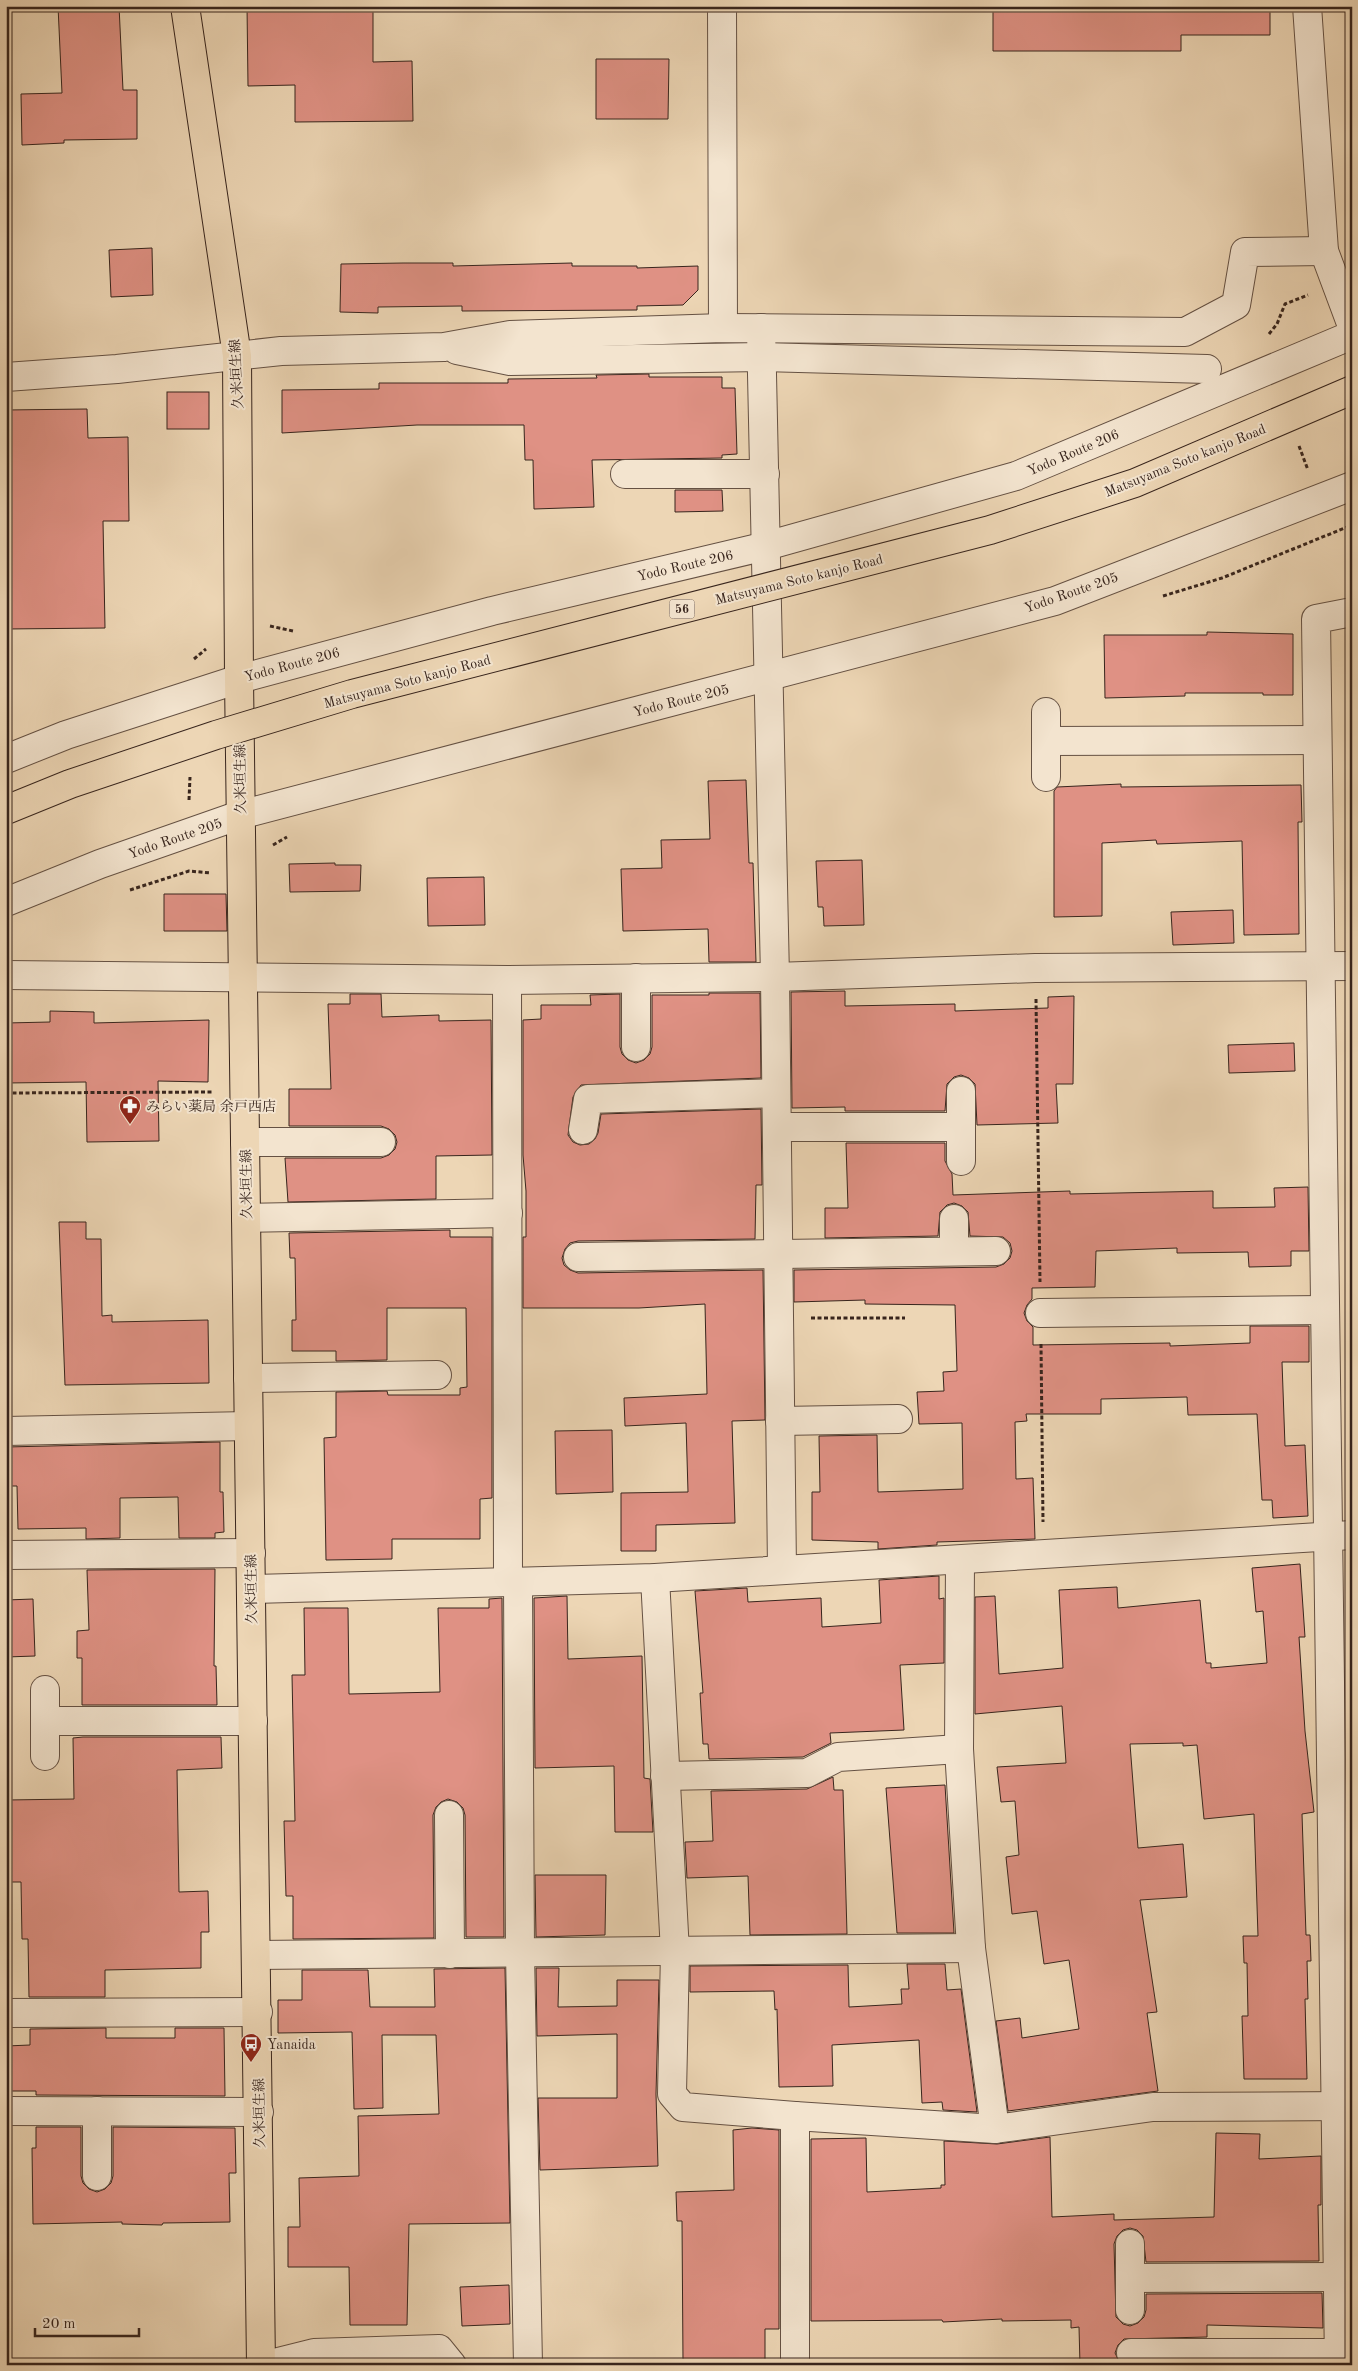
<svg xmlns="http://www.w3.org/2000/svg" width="1358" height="2371" font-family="'Old Standard TT','Noto Serif JP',serif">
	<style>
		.building { fill: #df9184; stroke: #38251d }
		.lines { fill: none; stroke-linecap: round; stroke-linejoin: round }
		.minor-casing { stroke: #655143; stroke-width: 30 }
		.major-casing { stroke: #38251d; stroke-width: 30 }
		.path { stroke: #38251d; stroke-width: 3; stroke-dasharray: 4 2.5; stroke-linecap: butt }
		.minor { stroke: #f3e4cf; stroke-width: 28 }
		.major { stroke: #edd6b5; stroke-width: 28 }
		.highway-bridge-casing { stroke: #38251d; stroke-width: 30; stroke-linecap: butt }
		.highway-bridge { stroke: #edd6b5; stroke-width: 28 }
		.labels { text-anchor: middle; stroke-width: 4; stroke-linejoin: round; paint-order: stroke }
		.shield { fill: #f3e4cf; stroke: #705e52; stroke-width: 1 }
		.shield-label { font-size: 12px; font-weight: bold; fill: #38251d }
		.street-label { font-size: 14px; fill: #38251d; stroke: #f3e4cf }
		.poi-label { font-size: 14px; fill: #38251d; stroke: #f3e4cf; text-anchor: start }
	</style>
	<rect width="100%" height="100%" fill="#edd6b5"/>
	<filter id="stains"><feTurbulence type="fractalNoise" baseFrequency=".004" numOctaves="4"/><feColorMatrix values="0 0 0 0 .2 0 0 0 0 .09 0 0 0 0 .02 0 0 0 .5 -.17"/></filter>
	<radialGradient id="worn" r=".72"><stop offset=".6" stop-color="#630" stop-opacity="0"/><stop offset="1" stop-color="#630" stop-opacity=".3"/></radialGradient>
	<g class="building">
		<polygon points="58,6 119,6 123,90 137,90 137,139 64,140 64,143 22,145 21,94 62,93"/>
		<polygon points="247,6 373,6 373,62 412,61 413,121 295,122 295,85 248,86"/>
		<polygon points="993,6 1270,6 1270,35 1181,35 1181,51 993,51"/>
		<polygon points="596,59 669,59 668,119 596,119"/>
		<polygon points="152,248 153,295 111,297 109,250"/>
		<polygon points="403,263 453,263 453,266 572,263 572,266 637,266 637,268 698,266 698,290 683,305 637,306 637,310 462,311 462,306 378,307 378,313 340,312 341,264"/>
		<polygon points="649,374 649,377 722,377 722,388 735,388 737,454 722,455 722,458 592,460 594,507 534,509 533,460 525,460 524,425 417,425 282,433 282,390 379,389 379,383 508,383 508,379 597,378 596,375"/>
		<rect x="167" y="392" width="42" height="37"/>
		<polygon points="87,409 88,438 128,437 129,521 103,521 105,628 6,629 6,410"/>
		<polygon points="675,490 722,490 723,511 675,512"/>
		<polygon points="1207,632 1293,634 1293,695 1263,695 1263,693 1185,693 1185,696 1105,698 1104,635 1207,635"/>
		<polygon points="746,780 749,863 753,863 756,962 709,962 708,929 623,931 621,869 662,868 661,840 710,839 708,781"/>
		<polygon points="1121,784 1121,787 1301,785 1302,822 1298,822 1299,934 1244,935 1242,841 1157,844 1156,840 1102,843 1102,916 1054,917 1054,791 1057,787"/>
		<polygon points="862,860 864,925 824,926 823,907 818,907 816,861"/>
		<polygon points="335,863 335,865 361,865 360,891 290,892 289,864"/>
		<polygon points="484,877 485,925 428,926 427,878"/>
		<polygon points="164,894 226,894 227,931 164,931"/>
		<polygon points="1233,910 1234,943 1173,945 1171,912"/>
		<polygon points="845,991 845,1006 955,1004 955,1011 1048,1008 1048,997 1074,996 1073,1084 1056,1084 1058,1123 977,1125 975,1084 969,1078 961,1075 954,1077 947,1084 945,1111 845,1111 845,1107 792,1108 791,992"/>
		<polygon points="709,993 760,993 761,1078 581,1085 573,1097 568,1135 573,1142 580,1145 589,1144 595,1139 598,1133 601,1114 761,1109 762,1185 756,1185 755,1239 578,1241 570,1243 565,1249 562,1258 564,1265 570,1270 578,1273 763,1270 765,1420 732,1421 735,1523 656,1525 656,1551 621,1551 621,1493 688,1492 686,1423 625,1426 624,1398 707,1394 705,1304 639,1308 523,1308 523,1237 526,1237 526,1191 523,1155 523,1020 541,1019 541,1005 591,1005 590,995 620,994 620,1047 622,1054 628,1060 636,1063 644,1060 650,1054 652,1047 652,995 709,995"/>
		<polygon points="350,994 381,994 382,1017 439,1015 439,1021 491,1020 492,1155 436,1156 436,1199 288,1202 285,1158 381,1158 389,1155 395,1149 397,1142 395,1135 389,1129 381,1126 289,1126 289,1089 331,1089 328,1004 350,1004"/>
		<polygon points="50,1011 94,1012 94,1023 209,1020 208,1082 158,1081 159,1141 87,1142 86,1082 6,1083 6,1023 50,1022"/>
		<polygon points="1294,1043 1295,1071 1229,1073 1228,1045"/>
		<polygon points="846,1143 945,1143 945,1161 952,1174 953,1195 1070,1191 1070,1194 1213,1191 1213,1208 1275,1207 1274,1188 1308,1187 1309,1251 1291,1251 1291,1266 1249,1267 1248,1252 1177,1253 1177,1248 1096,1251 1095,1287 1032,1288 1032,1299 1027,1305 1024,1313 1027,1321 1033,1327 1033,1345 1170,1343 1170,1346 1250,1343 1250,1326 1309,1326 1309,1362 1282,1362 1285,1446 1305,1445 1308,1516 1273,1518 1272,1500 1262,1500 1257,1414 1188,1415 1187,1397 1101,1399 1101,1414 1026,1414 1027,1421 1015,1422 1016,1479 1033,1478 1035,1539 937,1542 937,1545 878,1549 878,1542 812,1540 812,1492 820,1492 819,1436 877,1435 878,1492 963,1489 962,1423 919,1424 917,1392 944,1391 943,1372 957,1371 955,1305 865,1304 865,1300 794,1302 794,1270 996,1267 1004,1264 1010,1258 1012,1251 1010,1243 1003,1237 970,1236 968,1212 962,1206 954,1203 947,1205 940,1212 938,1236 825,1238 825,1208 848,1208"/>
		<polygon points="59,1222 86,1222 86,1239 101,1239 102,1316 112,1315 112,1322 208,1320 209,1383 65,1385"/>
		<polygon points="450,1230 450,1237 492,1237 492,1498 480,1499 480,1539 392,1539 392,1559 326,1560 324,1438 336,1437 336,1392 387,1391 388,1395 460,1395 460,1388 467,1387 466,1308 387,1308 387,1360 336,1361 336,1351 292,1351 292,1320 296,1320 295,1258 290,1258 289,1233"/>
		<polygon points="612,1430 613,1492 556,1494 555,1431"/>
		<polygon points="220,1442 220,1492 223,1492 224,1532 215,1533 215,1538 179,1538 178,1497 120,1498 120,1538 86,1539 86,1528 18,1529 17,1486 6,1486 6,1447"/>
		<polygon points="1300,1564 1305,1637 1299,1637 1305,1731 1314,1812 1302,1814 1306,1935 1310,1935 1311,1961 1307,1961 1308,1999 1305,1999 1307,2079 1244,2079 1242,2016 1248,2016 1247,1963 1244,1963 1243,1936 1258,1936 1254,1814 1204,1819 1197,1745 1183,1746 1183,1743 1130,1744 1138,1848 1183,1844 1187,1897 1140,1900 1157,2012 1147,2013 1158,2091 1008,2111 996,2021 1020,2018 1022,2038 1079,2029 1069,1960 1044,1964 1037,1911 1012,1914 1006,1857 1019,1855 1015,1801 1001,1802 997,1767 1066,1763 1062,1706 975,1714 975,1597 995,1596 999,1674 1063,1668 1059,1590 1117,1587 1118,1608 1200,1600 1206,1663 1211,1663 1211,1668 1267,1663 1263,1611 1256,1612 1252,1568"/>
		<polygon points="215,1569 214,1666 216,1666 217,1705 82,1705 82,1658 77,1658 77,1631 89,1630 87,1570"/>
		<polygon points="939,1576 939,1599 944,1598 944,1663 900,1665 904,1730 830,1733 831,1743 803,1757 709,1759 708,1744 703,1744 700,1693 703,1693 695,1591 747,1588 748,1602 821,1598 822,1627 881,1623 879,1580"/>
		<polygon points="567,1596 568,1659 642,1656 644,1778 650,1779 653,1832 615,1832 614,1766 535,1768 534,1598"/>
		<polygon points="502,1598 504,1937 466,1937 465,1815 463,1808 457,1802 448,1799 441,1802 436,1807 433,1815 434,1938 293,1939 293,1896 286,1896 284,1821 295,1821 292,1675 305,1675 304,1608 348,1608 349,1694 440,1692 438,1608 489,1608 489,1599"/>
		<polygon points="33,1599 35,1656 6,1657 6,1600"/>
		<polygon points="83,1737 221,1737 222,1768 177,1770 179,1892 208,1891 209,1932 201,1932 201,1968 105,1970 105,1997 29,1997 28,1939 22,1939 21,1882 9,1882 7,1800 74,1799 73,1738"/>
		<polygon points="833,1777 834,1790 843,1790 847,1934 750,1935 748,1876 687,1878 685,1842 713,1841 711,1791 807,1789"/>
		<polygon points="945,1785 954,1933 897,1933 886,1788"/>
		<polygon points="535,1875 606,1875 605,1935 536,1937"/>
		<polygon points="907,1964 945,1964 947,1990 961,1989 977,2112 943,2110 942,2102 922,2103 919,2040 832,2045 833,2086 779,2087 777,2009 775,2010 774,1991 690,1992 690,1966 848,1965 849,2007 902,2004 901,1989 909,1989"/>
		<polygon points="505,1968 510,2223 409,2224 407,2325 350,2325 349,2267 288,2267 288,2227 300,2227 299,2178 359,2176 358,2116 439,2114 436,2035 382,2035 383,2108 354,2109 352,2032 278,2033 278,2000 302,2000 302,1970 368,1970 370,2007 435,2007 434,1969"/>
		<polygon points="536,1968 559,1968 558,2007 617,2006 617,1980 659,1980 656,2094 658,2166 540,2170 538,2098 617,2098 617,2034 537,2036"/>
		<polygon points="106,2028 106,2038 175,2038 175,2028 224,2028 225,2096 36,2095 36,2091 6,2091 6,2046 30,2045 30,2029"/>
		<polygon points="36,2127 81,2127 81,2176 83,2183 89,2189 97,2192 105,2189 111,2183 113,2176 113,2127 235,2128 236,2173 229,2173 230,2222 163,2223 162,2225 122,2224 122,2222 33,2224 32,2148 36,2148"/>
		<polygon points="752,2128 779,2130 779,2329 765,2329 765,2363 683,2361 682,2221 677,2221 676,2192 734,2190 733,2130"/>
		<polygon points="1216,2133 1260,2134 1259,2159 1321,2156 1321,2205 1318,2205 1319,2261 1146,2262 1143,2236 1137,2230 1130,2228 1123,2230 1117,2236 1114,2244 1116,2317 1123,2324 1130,2326 1138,2323 1144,2317 1146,2310 1146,2294 1322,2293 1323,2328 1207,2325 1207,2337 1124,2339 1118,2345 1115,2353 1121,2365 1080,2365 1079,2327 1071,2328 1071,2320 1002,2321 1002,2319 943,2322 942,2320 811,2321 811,2139 866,2138 867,2192 941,2188 941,2185 945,2185 944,2141 997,2144 1050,2137 1052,2217 1114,2214 1114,2220 1214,2217"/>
		<polygon points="509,2285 510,2324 462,2326 460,2287"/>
	</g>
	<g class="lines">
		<g class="minor-casing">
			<g id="minor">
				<polyline points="722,6 723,328"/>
				<polyline points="1307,6 1324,251 1352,326"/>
				<polyline points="761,328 775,977 782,1570"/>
				<polyline points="457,350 510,361 762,357 1207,369"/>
				<polyline points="6,377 117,369 281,351 444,347 510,335 723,328 1185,332 1236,305 1245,252 1324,251"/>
				<polyline points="625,474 765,474"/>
				<polyline points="1046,712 1046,777"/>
				<polyline points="1046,741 1316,740"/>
				<polyline points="6,759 66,735 239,679 492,611 766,546 1016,476 1352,335"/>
				<polyline points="6,902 100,864 240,815 1055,601 1352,486"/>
				<polyline points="6,975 507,980 775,977 1035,968 1352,966"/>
				<polyline points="636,978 636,1047"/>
				<polyline points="507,980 508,1582"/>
				<polyline points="961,1091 961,1161"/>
				<polyline points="777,1127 961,1127"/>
				<polyline points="583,1130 588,1099 776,1093"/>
				<polyline points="245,1142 381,1142"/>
				<polyline points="246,1218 508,1213"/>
				<polyline points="954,1219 954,1251"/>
				<polyline points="578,1257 996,1251"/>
				<polyline points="1040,1313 1324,1310"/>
				<polyline points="248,1378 437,1375"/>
				<polyline points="780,1421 898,1419"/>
				<polyline points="6,1431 248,1426"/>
				<polyline points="6,1555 251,1553"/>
				<polyline points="960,1560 959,1749 971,1948 995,2129"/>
				<polyline points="655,1578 675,1952 672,2094 683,2107 795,2116 795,2365"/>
				<polyline points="518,1582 520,1953 528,2365"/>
				<polyline points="251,1589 655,1578 1352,1535"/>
				<polyline points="45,1721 253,1721"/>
				<polyline points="45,1756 45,1690"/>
				<polyline points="665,1776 807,1773 838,1757 959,1749"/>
				<polyline points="449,1815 450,1954"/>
				<polyline points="256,1955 971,1948"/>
				<polyline points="6,2013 258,2012"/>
				<polyline points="6,2111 259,2112"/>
				<polyline points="97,2111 97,2176"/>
				<polyline points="795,2116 995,2129 1153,2107 1352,2106"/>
				<polyline points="1130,2244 1130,2310"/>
				<polyline points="1130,2278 1337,2277"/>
				<polyline points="1131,2353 1339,2353"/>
				<polyline points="266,2365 314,2353 439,2349 452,2365"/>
				<polyline points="1339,2365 1316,619 1352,612"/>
			</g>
		</g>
		<g class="major-casing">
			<polyline id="major" points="185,6 237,356 239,679 261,2365"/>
		</g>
		<g class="path">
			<polyline points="1269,334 1277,324 1285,304 1308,295"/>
			<polyline points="1299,446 1308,470"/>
			<polyline points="1163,596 1222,578 1352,525"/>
			<polyline points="270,626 293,631"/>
			<polyline points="194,659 206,649"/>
			<polyline points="189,800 190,777"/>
			<polyline points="273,845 287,837"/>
			<polyline points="130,890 189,871 211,873"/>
			<polyline points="1036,999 1040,1282"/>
			<polyline points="6,1093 213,1092"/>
			<polyline points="811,1318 905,1318"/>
			<polyline points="1041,1344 1043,1522"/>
		</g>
		<use href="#minor" class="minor"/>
		<use href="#major" class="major"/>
		<g class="highway-bridge-casing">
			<polyline id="highway-bridge" points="6,810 70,784 216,735 352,694 990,530 1135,483 1352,390"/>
		</g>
		<use href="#highway-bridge" class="highway-bridge"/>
	</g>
	<defs>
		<g id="pharmacy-pin" transform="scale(1.125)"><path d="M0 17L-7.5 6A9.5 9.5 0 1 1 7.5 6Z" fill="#8f2418" stroke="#f3e4cf"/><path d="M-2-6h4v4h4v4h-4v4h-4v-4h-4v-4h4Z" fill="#fff"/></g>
		<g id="bus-pin" transform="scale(1.125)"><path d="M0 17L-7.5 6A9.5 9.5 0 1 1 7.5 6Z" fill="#8f2418" stroke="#f3e4cf"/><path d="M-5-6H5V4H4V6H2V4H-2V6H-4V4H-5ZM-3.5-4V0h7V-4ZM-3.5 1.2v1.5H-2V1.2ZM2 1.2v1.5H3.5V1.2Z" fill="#fff"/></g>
	</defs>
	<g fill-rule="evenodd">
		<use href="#pharmacy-pin" x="130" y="1106"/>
		<use href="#bus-pin" x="251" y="2044"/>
	</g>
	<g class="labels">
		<rect class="shield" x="669.5" y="599.5" width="25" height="19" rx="4"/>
		<g class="shield-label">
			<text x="682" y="613">56</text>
		</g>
		<g class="street-label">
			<text transform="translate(236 374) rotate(-93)" y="5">久米垣生線</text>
			<text transform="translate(1073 452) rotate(-23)" y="5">Yodo Route 206</text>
			<text transform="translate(1185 460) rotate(-22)" y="5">Matsuyama Soto kanjo Road</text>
			<text transform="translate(685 565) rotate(-13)" y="5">Yodo Route 206</text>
			<text transform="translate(799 579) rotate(-14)" y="5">Matsuyama Soto kanjo Road</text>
			<text transform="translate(1071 592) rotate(-19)" y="5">Yodo Route 205</text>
			<text transform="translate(292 664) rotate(-15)" y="5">Yodo Route 206</text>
			<text transform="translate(407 681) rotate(-15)" y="5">Matsuyama Soto kanjo Road</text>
			<text transform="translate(681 700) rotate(-14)" y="5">Yodo Route 205</text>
			<text transform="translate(240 779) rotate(-91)" y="5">久米垣生線</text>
			<text transform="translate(175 838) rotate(-19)" y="5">Yodo Route 205</text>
			<text transform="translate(246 1184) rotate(-91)" y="5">久米垣生線</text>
			<text transform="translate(251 1589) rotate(-91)" y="5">久米垣生線</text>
			<text transform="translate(259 2113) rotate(-91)" y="5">久米垣生線</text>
		</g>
		<g class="poi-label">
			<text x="146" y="1111">みらい薬局 余戸西店</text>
			<text x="267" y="2049">Yanaida</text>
		</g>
	</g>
	<rect width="1358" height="2371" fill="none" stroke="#edd6b5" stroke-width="25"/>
	<rect x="8" y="8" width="1343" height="2356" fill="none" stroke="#38251d" stroke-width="2.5"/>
	<rect x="12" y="12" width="1333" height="2346" fill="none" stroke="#38251d"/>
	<path d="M35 2328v8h104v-8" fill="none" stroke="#38251d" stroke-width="2.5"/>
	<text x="42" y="2328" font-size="15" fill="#38251d" stroke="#f3e4cf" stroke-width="4" paint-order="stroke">20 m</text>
	<rect width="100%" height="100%" filter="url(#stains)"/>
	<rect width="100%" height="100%" fill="url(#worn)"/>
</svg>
